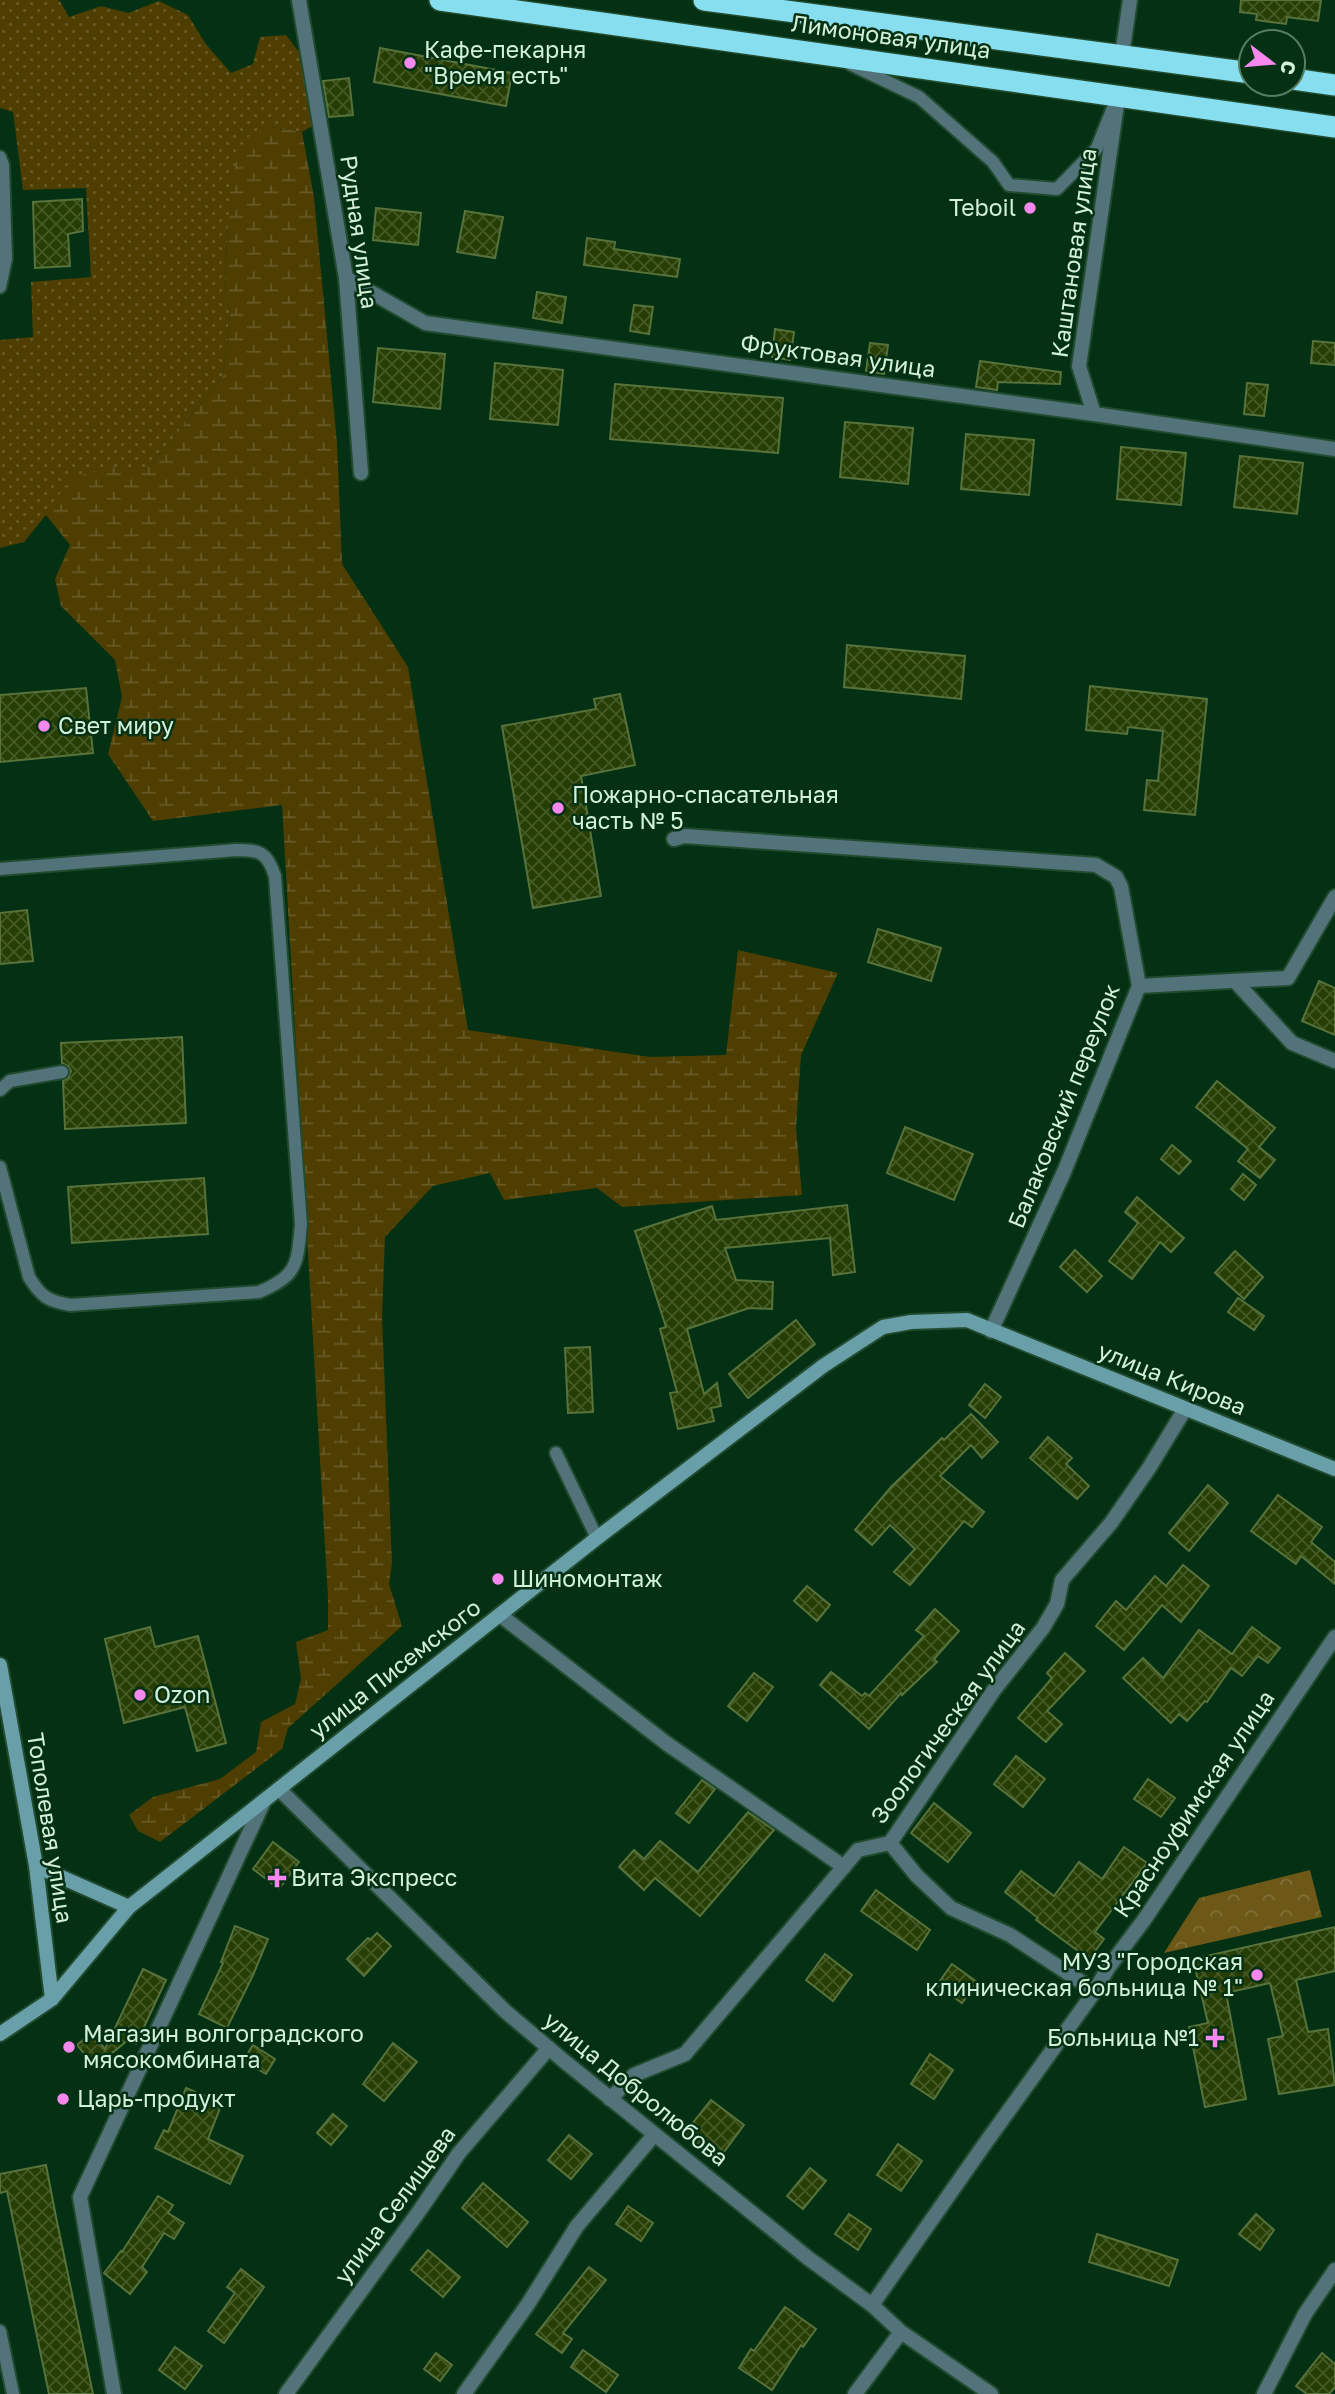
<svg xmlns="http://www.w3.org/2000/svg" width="1335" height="2394" font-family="'Golos Text',sans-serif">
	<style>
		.grass { fill: url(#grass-dots) }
		.forest { fill: url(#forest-crowns) }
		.wetland { fill: url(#wetland-marsh) }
		.building { fill: url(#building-cross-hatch); stroke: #57723b; stroke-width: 2 }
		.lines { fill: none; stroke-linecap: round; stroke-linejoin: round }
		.lane-casing { stroke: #214b2f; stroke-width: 16 }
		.street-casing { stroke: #214b2f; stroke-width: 18 }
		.secondary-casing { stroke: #214b2f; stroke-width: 18 }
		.highway-casing { stroke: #214b2f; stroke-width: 24 }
		.lane { stroke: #527379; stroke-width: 12 }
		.street { stroke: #527379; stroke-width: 14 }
		.secondary { stroke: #689fa9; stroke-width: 14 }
		.highway { stroke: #87deee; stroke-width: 21 }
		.poi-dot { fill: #f688ed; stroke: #043013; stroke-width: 2.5 }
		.labels { text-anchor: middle; stroke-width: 5; stroke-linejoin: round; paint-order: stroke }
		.street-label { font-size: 23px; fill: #d3f0d8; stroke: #043013 }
		.poi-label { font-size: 23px; fill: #d3f0d8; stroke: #043013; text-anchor: start }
	</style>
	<defs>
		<pattern id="grass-dots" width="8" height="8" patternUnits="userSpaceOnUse" patternTransform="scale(1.75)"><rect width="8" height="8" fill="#4f3e02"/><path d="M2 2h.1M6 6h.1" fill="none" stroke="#675a26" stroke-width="1.8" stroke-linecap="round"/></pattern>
		<pattern id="forest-crowns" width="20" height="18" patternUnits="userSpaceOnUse" patternTransform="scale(1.75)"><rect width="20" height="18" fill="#6d5817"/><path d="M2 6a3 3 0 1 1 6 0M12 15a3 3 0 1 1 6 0" fill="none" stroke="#817038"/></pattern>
		<pattern id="wetland-marsh" width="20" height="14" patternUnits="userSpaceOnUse" patternTransform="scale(1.75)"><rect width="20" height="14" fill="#4f3e02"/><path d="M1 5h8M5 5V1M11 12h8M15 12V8" fill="none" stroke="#675a26"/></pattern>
		<pattern id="building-cross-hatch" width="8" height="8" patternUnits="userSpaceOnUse" patternTransform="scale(1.75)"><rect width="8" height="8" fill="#263e03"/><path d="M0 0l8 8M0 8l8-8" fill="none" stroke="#455a27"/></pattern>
	</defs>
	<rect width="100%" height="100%" fill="#043013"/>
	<polygon class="grass" points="0,0 57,0 60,1 69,17 101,6 128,13 159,1 188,15 205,43 231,73 253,64 260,37 286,35 308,64 312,126 302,132 272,127 228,225 224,288 230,311 223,376 150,467 111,467 46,515 24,542 0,548 0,340 33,337 31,282 91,277 86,188 23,190 13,112 0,108"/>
	<polygon class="forest" points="1310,1870 1322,1917 1164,1953 1199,1898"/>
	<polygon class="wetland" points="272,127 302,132 314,197 337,443 342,564 408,667 468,1030 650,1057 726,1055 738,950 838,973 801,1055 796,1128 802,1195 622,1207 597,1188 504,1200 490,1173 433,1186 385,1237 382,1317 392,1563 389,1584 402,1626 288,1728 282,1749 160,1842 138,1831 129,1815 153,1797 220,1779 256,1752 261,1722 295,1704 301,1679 296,1642 328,1630 328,1598 282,805 153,821 108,754 122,697 115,660 61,606 55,579 70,545 46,515 70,478 111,467 150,467 223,376 230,312 224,288 231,181 243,139"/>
	<g class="building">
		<polygon points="1241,0 1321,0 1318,21 1287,17 1286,24 1256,20 1257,14 1240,12"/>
		<polygon points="380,48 512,73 506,106 374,82"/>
		<polygon points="349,78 353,115 329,117 323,81"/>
		<polygon points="82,199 83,231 68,234 70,266 35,268 33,202"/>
		<polygon points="376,208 421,213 418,245 373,240"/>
		<polygon points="465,211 503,217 495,258 457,252"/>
		<polygon points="587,238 615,242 614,249 680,259 677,277 584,265"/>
		<polygon points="537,292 566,297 562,323 533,318"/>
		<polygon points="634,305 653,307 649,334 630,331"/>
		<polygon points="775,329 794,332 790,360 772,357"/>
		<polygon points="1313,341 1335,343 1335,365 1311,363"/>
		<polygon points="870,343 888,345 884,374 866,371"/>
		<polygon points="378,348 445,354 440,409 373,402"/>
		<polygon points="980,361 1061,372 1060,384 998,382 997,390 976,387"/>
		<polygon points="495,363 563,370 558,425 490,419"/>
		<polygon points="1247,383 1268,385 1264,416 1244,414"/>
		<polygon points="615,384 783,398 778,453 610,439"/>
		<polygon points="845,422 913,428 908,484 840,477"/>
		<polygon points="966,434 1034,440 1029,495 961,489"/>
		<polygon points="1121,447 1186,453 1181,505 1117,499"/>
		<polygon points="1240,456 1303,463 1297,514 1234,507"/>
		<polygon points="847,645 965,656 961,699 844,687"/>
		<polygon points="1090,686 1207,699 1195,815 1144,810 1147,780 1158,781 1163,731 1128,727 1127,734 1086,730"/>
		<polygon points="86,688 93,753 0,762 0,695"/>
		<polygon points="620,694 635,765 581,776 601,896 533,908 502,726 596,709 594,699"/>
		<polygon points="27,910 33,961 0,964 0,913"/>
		<polygon points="878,929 941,948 931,981 868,962"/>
		<polygon points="1319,981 1335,988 1335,1035 1302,1021"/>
		<polygon points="182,1037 186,1123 65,1129 63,1081 68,1078 71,1071 68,1066 62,1063 61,1043"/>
		<polygon points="1217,1081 1275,1128 1259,1147 1275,1160 1260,1178 1238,1161 1248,1149 1196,1107"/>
		<polygon points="905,1127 973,1154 954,1200 887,1173"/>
		<polygon points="1172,1145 1191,1161 1179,1174 1161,1159"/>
		<polygon points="1243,1174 1256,1185 1244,1200 1231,1189"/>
		<polygon points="204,1178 208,1234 72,1243 68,1187"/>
		<polygon points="1137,1197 1184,1238 1171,1252 1160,1242 1132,1279 1109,1261 1138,1223 1125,1212"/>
		<polygon points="847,1205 855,1272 833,1275 830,1238 725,1248 736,1280 773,1282 772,1309 749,1308 687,1329 704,1394 717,1383 721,1406 711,1408 714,1421 678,1429 670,1393 677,1392 660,1329 666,1327 635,1231 712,1206 716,1220"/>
		<polygon points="1075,1250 1102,1276 1087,1292 1060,1267"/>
		<polygon points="1235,1251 1263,1277 1244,1299 1215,1273"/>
		<polygon points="1238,1298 1264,1316 1254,1330 1228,1312"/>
		<polygon points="796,1320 815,1344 748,1398 729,1374"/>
		<polygon points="590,1347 593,1412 568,1413 565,1348"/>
		<polygon points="985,1384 1001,1397 985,1418 969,1405"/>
		<polygon points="971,1414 998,1442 982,1458 971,1445 940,1476 984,1512 972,1527 964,1521 910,1585 894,1572 915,1549 890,1525 872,1545 855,1530 891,1487 942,1438 944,1440"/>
		<polygon points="1048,1437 1072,1458 1066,1464 1089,1486 1077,1499 1030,1458"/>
		<polygon points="1208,1485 1228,1503 1189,1551 1169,1533"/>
		<polygon points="1278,1495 1322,1527 1311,1542 1335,1562 1335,1584 1301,1556 1296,1564 1251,1531"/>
		<polygon points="1183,1565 1209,1586 1181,1622 1162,1605 1124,1650 1096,1626 1116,1601 1126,1610 1155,1576 1166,1586"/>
		<polygon points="807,1586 830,1605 817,1621 794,1601"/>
		<polygon points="935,1609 959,1631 934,1659 937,1662 902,1695 901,1693 869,1729 820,1685 831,1672 862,1696 865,1693 869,1696 924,1636 916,1630"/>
		<polygon points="150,1627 155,1647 198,1636 226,1743 197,1751 185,1707 124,1723 105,1639"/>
		<polygon points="1252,1627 1280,1648 1268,1663 1258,1656 1242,1676 1231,1668 1207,1702 1205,1701 1187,1721 1179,1714 1171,1723 1123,1678 1143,1658 1163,1678 1199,1630 1232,1654"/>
		<polygon points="1065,1653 1085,1671 1047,1711 1062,1724 1046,1742 1018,1718 1052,1678 1047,1673"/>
		<polygon points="754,1673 773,1687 747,1721 728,1706"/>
		<polygon points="1016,1756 1045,1779 1023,1807 994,1784"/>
		<polygon points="1148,1779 1175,1798 1161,1817 1134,1799"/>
		<polygon points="702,1780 715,1789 689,1823 676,1813"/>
		<polygon points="934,1803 971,1833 948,1862 911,1833"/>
		<polygon points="748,1812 774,1830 700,1916 655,1878 644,1890 619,1867 634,1850 644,1859 660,1841 698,1872"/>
		<polygon points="273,1842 299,1862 279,1889 253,1869"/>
		<polygon points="1124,1847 1147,1863 1095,1932 1104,1939 1089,1959 1036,1920 1038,1918 1005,1892 1021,1871 1054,1896 1079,1862 1102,1879"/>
		<polygon points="876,1890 930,1930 917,1950 861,1911"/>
		<polygon points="235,1926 268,1939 253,1975 227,2028 199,2014 223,1963 221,1962"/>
		<polygon points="1335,1927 1335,1971 1296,1980 1308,2032 1328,2029 1335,2085 1279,2094 1268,2039 1283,2036 1270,1983 1226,1993 1246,2099 1205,2107 1189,2027 1208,2023 1193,1959"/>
		<polygon points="377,1933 391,1946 364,1976 347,1959 368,1938 370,1940"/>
		<polygon points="825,1954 852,1975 833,2001 806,1980"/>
		<polygon points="952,1964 977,1982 962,2003 937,1985"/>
		<polygon points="143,1969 166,1980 136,2044 128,2040 95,2067 77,2045 92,2033 105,2049"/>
		<polygon points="393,2043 417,2062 384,2101 363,2084"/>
		<polygon points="253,2045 275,2059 266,2074 243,2061"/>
		<polygon points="930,2054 953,2070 934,2099 911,2084"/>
		<polygon points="186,2088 222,2103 208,2139 243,2156 230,2184 155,2148 164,2130 168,2132"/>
		<polygon points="711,2100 744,2125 718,2160 684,2134"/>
		<polygon points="333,2114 347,2126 331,2145 317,2133"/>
		<polygon points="569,2135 592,2154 571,2179 548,2160"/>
		<polygon points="898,2144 922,2161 901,2191 877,2175"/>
		<polygon points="46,2165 56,2217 93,2394 49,2394 7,2191 0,2193 0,2174"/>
		<polygon points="810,2168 826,2181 803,2209 787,2196"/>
		<polygon points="483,2183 528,2222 507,2247 462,2208"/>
		<polygon points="158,2196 173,2205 168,2213 184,2223 174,2239 164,2233 142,2267 147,2272 130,2294 104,2273 121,2251 122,2252"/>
		<polygon points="628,2206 653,2223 641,2241 616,2224"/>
		<polygon points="849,2214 871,2229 858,2250 835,2234"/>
		<polygon points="1256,2214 1274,2230 1260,2250 1239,2234"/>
		<polygon points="1097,2234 1178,2260 1169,2286 1089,2262"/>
		<polygon points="428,2250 460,2277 443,2297 411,2270"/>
		<polygon points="589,2267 606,2280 563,2333 572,2339 562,2353 536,2334"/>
		<polygon points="241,2269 264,2287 224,2343 208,2331 235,2293 227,2287"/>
		<polygon points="785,2307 816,2329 803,2347 801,2345 772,2390 739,2368 751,2349 754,2351"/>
		<polygon points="175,2347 202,2366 185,2389 159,2370"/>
		<polygon points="583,2350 618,2375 606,2392 571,2367"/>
		<polygon points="436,2353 452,2365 440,2381 424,2369"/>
		<polygon points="1322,2353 1335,2364 1335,2387 1329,2394 1307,2394 1296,2386"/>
	</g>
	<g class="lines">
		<g class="lane-casing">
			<g id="lane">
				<polyline points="850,64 919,97 993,162 1009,185 1057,189 1097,148 1112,110"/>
				<polyline points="0,157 3,165 6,259 0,287"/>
				<path d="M0 869 236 850C260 850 267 852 275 876L301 1224C297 1264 298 1276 259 1292L70 1305C48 1301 41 1297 29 1277L0 1167"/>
				<polyline points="0,1090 10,1081 62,1072"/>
				<polyline points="556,1453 597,1538"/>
				<polyline points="0,2331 13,2394"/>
			</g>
		</g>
		<g class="street-casing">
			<g id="street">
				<polyline points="299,0 346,278 361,473"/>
				<polyline points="1122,55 1130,0"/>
				<polyline points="346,278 425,323 1094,414 1335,449"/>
				<polyline points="1094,414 1079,366 1118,97"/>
				<polyline points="674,839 684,836 1096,865 1116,877 1121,887 1139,986 1064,1172 991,1331"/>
				<polyline points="1235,981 1292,1043 1335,1061"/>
				<polyline points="1139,986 1288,978 1335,897"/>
				<polyline points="500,1615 666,1743 844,1867"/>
				<polyline points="279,1789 505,2011 564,2061 808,2258 872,2305 901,2332 991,2394"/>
				<polyline points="890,1843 917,1876 951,1908 1010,1935 1095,1991"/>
				<polyline points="610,2099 634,2075 685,2054 858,1850 890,1843 994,1690 1043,1628 1057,1604 1062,1580 1111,1523 1149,1468 1185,1409"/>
				<polyline points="872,2305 984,2145 1095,1991 1108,1968 1144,1920 1335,1637"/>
				<polyline points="114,2394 80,2197 264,1801"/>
				<polyline points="286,2394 420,2210 459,2153 549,2048"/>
				<polyline points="464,2394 528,2304 577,2226 654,2135"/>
				<polyline points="855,2394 901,2332"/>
				<polyline points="1264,2394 1305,2314 1335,2270"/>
			</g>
		</g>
		<g class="secondary-casing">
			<g id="secondary">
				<polyline points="0,1665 36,1866 52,1999"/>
				<polyline points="36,1866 129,1907"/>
				<polyline points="0,2034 52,1999 129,1907 597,1538 823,1366 883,1327 911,1322 967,1320 1335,1469"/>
			</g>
		</g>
		<g class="highway-casing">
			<g id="highway">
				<polyline points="440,0 1335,127"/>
				<polyline points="704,0 1251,73"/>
				<polyline points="1293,79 1335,85"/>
			</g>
		</g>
		<use href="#lane" class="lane"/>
		<use href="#street" class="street"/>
		<use href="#secondary" class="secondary"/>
		<use href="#highway" class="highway"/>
	</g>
	<g class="poi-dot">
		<circle cx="410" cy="63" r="7"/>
		<circle cx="1030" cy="208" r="7"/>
		<circle cx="44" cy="726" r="7"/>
		<circle cx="558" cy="808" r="7"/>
		<circle cx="498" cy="1579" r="7"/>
		<circle cx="140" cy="1695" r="7"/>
		<path d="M273.5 1867.5h7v7h7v7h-7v7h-7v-7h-7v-7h7z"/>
		<circle cx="1257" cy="1975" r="7"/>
		<path d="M1211.5 2027.5h7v7h7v7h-7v7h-7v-7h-7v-7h7z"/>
		<circle cx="69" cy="2047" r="7"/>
		<circle cx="63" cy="2099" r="7"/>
	</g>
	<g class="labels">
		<g class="street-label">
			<text transform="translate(891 37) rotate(8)" y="8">Лимоновая улица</text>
			<text transform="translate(359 232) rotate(82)" y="8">Рудная улица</text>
			<text transform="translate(1074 253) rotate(-82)" y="8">Каштановая улица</text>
			<text transform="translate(838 356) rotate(8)" y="8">Фруктовая улица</text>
			<text transform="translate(1064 1106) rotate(-68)" y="8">Балаковский переулок</text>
			<text transform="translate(1172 1379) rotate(22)" y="8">улица Кирова</text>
			<text transform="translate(395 1669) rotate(-38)" y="8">улица Писемского</text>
			<text transform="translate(948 1722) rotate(-54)" y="8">Зоологическая улица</text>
			<text transform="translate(1194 1804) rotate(-56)" y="8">Красноуфимская улица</text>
			<text transform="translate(50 1828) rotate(81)" y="8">Тополевая улица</text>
			<text transform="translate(636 2089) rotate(39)" y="8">улица Добролюбова</text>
			<text transform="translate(395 2205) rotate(-54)" y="8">улица Селищева</text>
		</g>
		<g class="poi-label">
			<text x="424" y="58">Кафе-пекарня<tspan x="424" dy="26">"Время есть"</tspan></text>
			<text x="1016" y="216" text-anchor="end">Teboil</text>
			<text x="58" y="734">Свет миру</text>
			<text x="572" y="803">Пожарно-спасательная<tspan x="572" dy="26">часть № 5</tspan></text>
			<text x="512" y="1587">Шиномонтаж</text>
			<text x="154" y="1703">Ozon</text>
			<text x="291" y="1886">Вита Экспресс</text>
			<text x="1243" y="1970" text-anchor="end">МУЗ "Городская<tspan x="1243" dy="26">клиническая больница № 1"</tspan></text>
			<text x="83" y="2042">Магазин волгоградского<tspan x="83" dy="26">мясокомбината</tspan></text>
			<text x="1199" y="2046" text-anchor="end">Больница №1</text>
			<text x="77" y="2107">Царь-продукт</text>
		</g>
	</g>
	<g transform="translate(1272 63) rotate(106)"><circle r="33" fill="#043013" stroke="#577d62" stroke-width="2"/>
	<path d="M0-5L12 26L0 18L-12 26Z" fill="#f688ed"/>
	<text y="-10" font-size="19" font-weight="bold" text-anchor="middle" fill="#d3f0d8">С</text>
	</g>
</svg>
